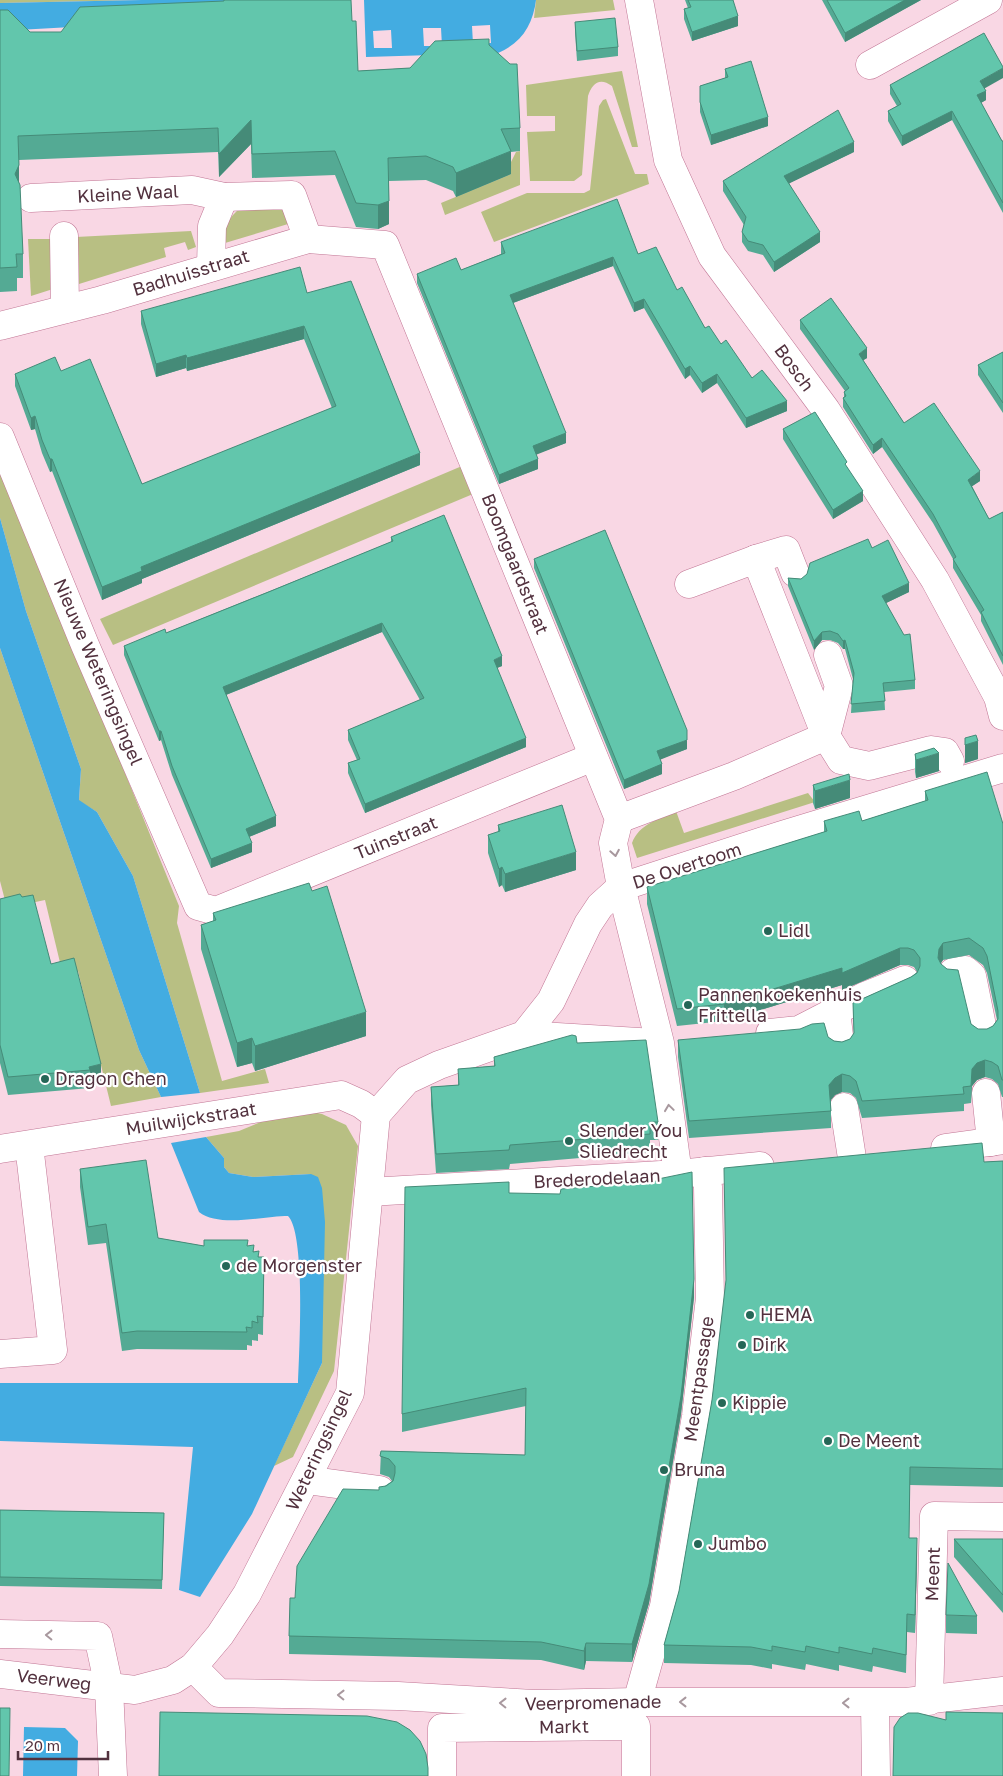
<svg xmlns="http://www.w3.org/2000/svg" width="1003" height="1776" font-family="'Golos Text',sans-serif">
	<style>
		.green { fill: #b8bf83 }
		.water { fill: #43ace1; fill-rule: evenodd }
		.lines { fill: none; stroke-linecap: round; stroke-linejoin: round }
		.minor-casing { stroke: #c17594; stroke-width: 29 }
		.minor { stroke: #fff; stroke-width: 28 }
		.wall { fill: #54aa94; fill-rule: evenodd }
		.shaded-wall { fill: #458b78 }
		.building { fill: #62c6ac; stroke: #458b78; fill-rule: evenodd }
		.oneway { stroke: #a8989e }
		.poi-dot { fill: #256757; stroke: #fff; stroke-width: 2 }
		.labels { text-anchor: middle; stroke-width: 4.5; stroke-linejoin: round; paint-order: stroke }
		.street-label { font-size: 18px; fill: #52313e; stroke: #fff }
		.poi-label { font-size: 18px; fill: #52313e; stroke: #fff; text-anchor: start }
	</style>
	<rect width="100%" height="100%" fill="#f9d7e4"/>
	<g class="green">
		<polygon points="0,0 142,0 0,3"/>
		<polygon points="536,0 613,0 615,10 534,18"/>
		<path d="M622 71 638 147H632L612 86C600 77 592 83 588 96L582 175 574 181H530L527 132 555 131V116H527L526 85Z"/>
		<polygon points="606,99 635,174 647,174 649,184 494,242 481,212 527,193 584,193 590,190 599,106 603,100"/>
		<polygon points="520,151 520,185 445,215 441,203 511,174 508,168 516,152"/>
		<path d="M277 202 298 221 225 243C223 228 228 219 239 209Z"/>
		<polygon points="191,231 196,247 188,250 185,242 164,248 166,257 79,284 76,237"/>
		<polygon points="28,239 52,239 53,289 31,296"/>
		<polygon points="0,465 179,906 177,923 222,1081 265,1069 269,1083 200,1093 133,876 97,812 79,801 81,769 26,611 0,518"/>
		<polygon points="462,466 473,494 113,645 100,619"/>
		<polygon points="0,648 139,1050 161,1097 111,1106 78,971 63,975 45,900 7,908 0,881"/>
		<path d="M808 793 815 802 637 858 632 843C639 824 659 819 676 811L684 833Z"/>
		<polygon points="295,1108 322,1114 346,1125 358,1146 334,1371 293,1457 274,1466 322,1363 311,1174 253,1177 229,1173 224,1167 224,1158 206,1137 239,1131"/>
	</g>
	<g class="water">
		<polygon points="142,0 312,0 143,23 0,31 0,3"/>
		<path d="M364 0H536C533 24 522 43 498 53L366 57ZM490 25 491 43 473 44 472 26ZM423 28H441L442 46H424ZM391 30 392 48H374L373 31Z"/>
		<polygon points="0,518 26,611 81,769 79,800 97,812 133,876 200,1093 161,1097 139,1050 0,648"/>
		<path d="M206 1137 224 1158V1167L229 1173 253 1177 311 1174 318 1177 322 1188 325 1222 322 1363 252 1514 200 1597 179 1590 193 1447 0 1441V1383H298C299 1354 306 1234 288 1216 264 1216 219 1228 199 1212L171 1143Z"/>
		<polygon points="24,1727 65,1728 78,1741 77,1776 23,1776"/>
	</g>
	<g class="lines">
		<g class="minor-casing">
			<g id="minor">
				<polyline points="639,0 668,160 712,256 826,410 935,580 998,697 1003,716"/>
				<polyline points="870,65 988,0"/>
				<polyline points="31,198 192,190 224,197 292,195 308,239"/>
				<polyline points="64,236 65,309"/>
				<polyline points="211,267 212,226 224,197"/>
				<polyline points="0,326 102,300 308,239 385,245 619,819 613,843 621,887 660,1043 678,1174"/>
				<polyline points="0,437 85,645 198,906 216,911 593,757"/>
				<polyline points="756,559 786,550 795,573"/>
				<polyline points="689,584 756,559 826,736 841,760 869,766 931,750 945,752 950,761"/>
				<polyline points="619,819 734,776 826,736 839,686 828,655"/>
				<polyline points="953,972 965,970 972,976 983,1031"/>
				<polyline points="836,1011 840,1044"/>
				<polyline points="770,1033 799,1030 865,996 905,980"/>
				<polyline points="524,1035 655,1043"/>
				<polyline points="986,1093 991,1142"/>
				<polyline points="844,1107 852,1158"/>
				<polyline points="376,1115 407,1080 439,1065 524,1035 551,1001 588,924 600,906 621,887 782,835 1003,768"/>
				<polyline points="945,1148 1003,1140"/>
				<polyline points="0,1149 341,1095 361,1104 376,1115"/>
				<polyline points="369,1192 678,1174 760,1166"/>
				<polyline points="0,1354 53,1350 29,1145"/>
				<polyline points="306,1480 380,1490"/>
				<polyline points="0,1634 98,1636 109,1687 113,1776"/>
				<polyline points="193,1667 219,1693 398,1696 534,1704 637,1702 906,1702 1003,1691"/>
				<polyline points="0,1674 135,1690 173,1680 193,1667 220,1635 247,1594 350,1393 376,1115"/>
				<polyline points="929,1701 934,1516 1003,1517"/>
				<polyline points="637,1702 664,1606 696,1416 710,1298 708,1187 705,1171"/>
				<polyline points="875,1703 876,1776"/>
				<polyline points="442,1776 442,1728 636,1726 636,1776"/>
			</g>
		</g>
		<use href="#minor" class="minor"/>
	</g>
	<g class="wall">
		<polygon points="685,0 733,0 738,26 692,41 684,19 684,9 688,8"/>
		<polygon points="822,0 921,0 845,42"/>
		<polygon points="0,10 30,32 61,32 352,21 358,71 410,68 489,45 520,128 520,151 511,152 511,174 456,197 453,191 426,180 389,181 389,224 378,229 356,227 335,175 252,178 251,144 219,177 218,152 19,160 19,183 23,254 23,278 17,278 17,291 0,292"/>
		<polygon points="575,22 618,47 618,56 577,61 575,32"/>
		<polygon points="725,69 768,126 711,145 700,112 700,86 725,78"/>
		<polygon points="890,85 984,88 986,100 981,103 1002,141 1003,141 1003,213 952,120 902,146 888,121 888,111 897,106 890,94"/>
		<polygon points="854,152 789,183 820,242 774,272 763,255 748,251 742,242 742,232 744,225 723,191 723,181"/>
		<polygon points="501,242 638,254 677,290 705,328 752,378 787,411 746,428 717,383 702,393 690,375 685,379 644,308 634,312 613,266 513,303 566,443 536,454 538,469 499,484 417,283 417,274 461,270 501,254"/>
		<polygon points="307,293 420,465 142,579 142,583 102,600 52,471 50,472 42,453 35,429 31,430 15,386 15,374 61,371 142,484 332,408 304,339 187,371 186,368 156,377 141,324 141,311"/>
		<polygon points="800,320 867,358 863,360 904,423 980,481 972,486 989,519 1003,512 1003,665 981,621 981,615 953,568 953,559 933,523 882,447 873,454 843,407 843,398 844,397 844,392 845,391 800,329"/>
		<polygon points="1003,352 1003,413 978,375 978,365"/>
		<polygon points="783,429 847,467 863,501 833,519 783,439"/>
		<polygon points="391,537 502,666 497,668 526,747 365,813 348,773 348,763 357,760 348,740 348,730 420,700 382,632 226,695 276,826 249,837 252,852 211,868 172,775 161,740 159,741 124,655 124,646 166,633 391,542"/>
		<polygon points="872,548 909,592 886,603 915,680 915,689 884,692 885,710 851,713 853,679 845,649 843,649 838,643 830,640 822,640 814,650 788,586 788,578 801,579"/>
		<polygon points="534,559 687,749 660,759 662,774 624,789 534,568"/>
		<polygon points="965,738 978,759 965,763"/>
		<polygon points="915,754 939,771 916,778 915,772"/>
		<polygon points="813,785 850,798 815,809 813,803"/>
		<path d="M925 791 1003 824V1097H1002L998 1084 992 1079 985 1077 977 1080 972 1086 971 1103 964 1104V1111L862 1118 856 1098 850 1093 842 1092 835 1095 831 1100V1128L689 1138 678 1057V1040L828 1037 834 1041 842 1042 850 1039 854 1034 853 1003 911 977 917 972 914 967 908 965H900L842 990V985L724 1021 677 1026 647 904V887L824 832V821H862L925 801ZM969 955 983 965 987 973 997 1020 993 1026 987 1029H978L971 1024 940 964 943 960Z"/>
		<polygon points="498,825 576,870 505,892 502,885 499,887 488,853 488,835 498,832"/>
		<polygon points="0,899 51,964 101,1082 90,1085 90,1088 8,1095 0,1063"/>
		<polygon points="213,913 366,1036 255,1071 252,1063 237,1067 201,949 201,925 213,921"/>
		<polygon points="577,1043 658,1122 658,1140 650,1140 650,1152 510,1164 509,1169 436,1173 431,1105 431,1087 458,1085 458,1069 494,1066 494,1057"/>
		<polygon points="1003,1161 1003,1487 910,1485 909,1538 917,1556 915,1633 907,1632 906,1673 873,1666 872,1672 839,1665 839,1671 806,1664 805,1670 772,1664 772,1669 751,1665 664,1663 664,1645 679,1591 712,1400 984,1162"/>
		<polygon points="80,1169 158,1238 204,1246 248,1246 259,1257 264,1257 263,1335 258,1334 258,1341 252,1340 252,1346 247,1345 247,1350 137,1349 122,1351 106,1243 88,1245 80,1187"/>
		<polygon points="509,1193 694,1297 681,1414 649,1603 632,1662 586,1661 584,1670 541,1660 289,1654 289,1636 295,1598 379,1490 392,1481 389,1477 380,1474 381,1451 525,1455 526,1406 402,1432 402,1414"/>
		<polygon points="0,1510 164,1513 162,1589 0,1586"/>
		<polygon points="954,1539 1003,1539 1003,1613 954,1557"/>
		<polygon points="946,1615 977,1616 977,1634 946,1633"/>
	</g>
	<g class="shaded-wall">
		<polygon points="905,0 921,0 845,42 845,33"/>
		<polygon points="738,16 738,26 692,41 692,32"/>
		<polygon points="1003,68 1003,78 980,91 980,81"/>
		<polygon points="986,91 986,100 977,105 977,95"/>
		<polygon points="952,111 952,120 902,146 902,136"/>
		<polygon points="768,117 768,126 711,145 711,135"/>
		<polygon points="251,120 251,144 219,177 219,154"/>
		<polygon points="854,142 854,152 784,186 784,176"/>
		<polygon points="511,151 511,174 456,197 456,173"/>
		<polygon points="19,165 19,189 15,174"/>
		<polygon points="389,201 389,224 378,229 378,205"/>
		<polygon points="820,232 820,242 774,272 774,262"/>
		<polygon points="613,257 613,266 510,304 510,295"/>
		<polygon points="644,299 644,308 634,312 634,303"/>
		<polygon points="304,326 304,339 187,371 187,358"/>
		<polygon points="867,348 867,358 859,363 859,354"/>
		<polygon points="186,355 186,368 156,377 156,364"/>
		<polygon points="690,366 690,375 685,379 685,369"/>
		<polygon points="717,374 717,383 702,393 702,383"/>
		<polygon points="787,401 787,411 746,428 746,418"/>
		<polygon points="35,416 35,429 31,430 31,418"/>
		<polygon points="566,433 566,443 533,456 533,446"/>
		<polygon points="882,438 882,447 873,454 873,445"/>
		<polygon points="420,453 420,465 142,579 142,583 102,600 102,587 141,567"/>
		<polygon points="50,459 52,459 52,471 50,472"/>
		<polygon points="538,459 538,469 499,484 499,475"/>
		<polygon points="980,471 980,481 968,489 968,480"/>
		<polygon points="863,491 863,501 833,519 833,510"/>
		<polygon points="909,583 909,592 882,605 882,596"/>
		<polygon points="382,623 382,632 223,696 223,687"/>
		<polygon points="822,632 822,640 814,650 814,641"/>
		<polygon points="845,640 845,649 843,649 843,641"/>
		<polygon points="502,656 502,666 494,669 494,660"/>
		<polygon points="159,731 161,731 161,740 159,741"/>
		<polygon points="526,738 526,747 365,813 365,804"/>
		<polygon points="687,740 687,749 657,761 657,751"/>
		<polygon points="978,741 978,759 965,763 965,745"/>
		<polygon points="939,753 939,771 916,778 916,760"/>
		<polygon points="662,764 662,774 624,789 624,780"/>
		<polygon points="850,780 850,798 815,809 815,791"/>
		<polygon points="276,816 276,826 246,838 246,829"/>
		<polygon points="252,843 252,852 211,868 211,859"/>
		<polygon points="576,852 576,870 505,892 505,874"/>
		<polygon points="502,867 502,885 499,887 499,869"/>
		<polygon points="943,943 943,960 939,966 938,958 939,949"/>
		<polygon points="900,948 900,965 842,990 842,973"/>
		<polygon points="842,968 842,985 724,1021 724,1004"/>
		<polygon points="366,1012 366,1036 255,1071 255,1046"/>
		<polygon points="252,1038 252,1063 237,1067 237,1043"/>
		<polygon points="985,1060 985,1077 977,1080 972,1086 971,1103 972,1069 977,1063"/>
		<polygon points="101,1064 101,1082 90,1085 90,1070 89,1067"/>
		<polygon points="842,1074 842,1092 835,1095 829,1102 829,1085 835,1078"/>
		<polygon points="694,1279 694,1297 681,1414 649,1603 632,1662 632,1644"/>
		<polygon points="917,1538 917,1556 915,1633 915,1615"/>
		<polygon points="586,1643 586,1661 584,1670 584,1651"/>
	</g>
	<g class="building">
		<polygon points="224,0 351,0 352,21 356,21 358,71 410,68 435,41 489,39 489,45 510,64 517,64 520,128 501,129 511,151 456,173 453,167 426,156 388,158 389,201 378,205 356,203 335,151 252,154 251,120 219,154 218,128 18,136 19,165 15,174 20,185 23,254 16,254 17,267 0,268 0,10 8,10 30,32 61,32 80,7 224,1"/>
		<polygon points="688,0 733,0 738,16 692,32 684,9 691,7"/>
		<polygon points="827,0 905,0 845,33"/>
		<polygon points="615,18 618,47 577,51 575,22"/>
		<polygon points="984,33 1003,67 1003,68 980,81 986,91 977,95 1002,141 1003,141 1003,203 952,111 902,136 888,111 901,104 890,85"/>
		<polygon points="751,61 768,117 711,135 700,102 700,86 728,77 725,69"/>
		<polygon points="838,110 854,142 784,176 820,232 774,262 763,245 748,241 742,232 746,217 723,181"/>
		<polygon points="617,199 638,254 656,247 677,290 682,287 705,328 709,326 721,344 726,340 752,378 762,370 787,401 746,418 717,374 702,383 690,366 685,369 644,299 634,303 613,257 510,295 566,433 533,446 538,459 499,475 417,274 456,258 461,270 505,253 501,242"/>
		<polygon points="300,267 307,293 351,281 420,453 141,567 142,571 102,587 52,459 50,459 42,440 35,416 31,418 15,374 55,357 61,371 90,359 142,484 336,406 304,326 187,358 186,355 156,364 141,311"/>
		<polygon points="831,298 867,348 859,354 904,423 934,403 980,471 968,480 989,519 1003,512 1003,656 981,612 984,610 953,559 956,557 933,514 882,438 873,445 843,398 846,396 844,392 849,388 800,320"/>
		<polygon points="1003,352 1003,403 978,365"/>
		<polygon points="815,412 847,462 845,464 863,491 833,510 783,429"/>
		<polygon points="444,515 502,656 494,660 526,738 365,804 348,763 360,759 348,730 424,698 382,623 223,687 276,816 246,829 252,843 211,859 172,766 161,731 159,731 124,646 165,629 166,633 271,591 393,541 391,537"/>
		<polygon points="605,530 687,730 687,740 657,751 662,764 624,780 534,559"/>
		<polygon points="868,539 872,548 888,540 909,583 882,596 904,635 910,634 915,680 883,683 885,701 851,704 854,673 845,640 843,641 838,634 830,631 822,632 814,641 788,578 801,579 807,574 810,563"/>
		<polygon points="976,735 978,741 965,745 965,738"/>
		<polygon points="934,748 939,753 916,760 915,754"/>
		<path d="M987 772 1003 824V1080H1002L998 1066 992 1062 985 1060 977 1063 972 1069 971 1086 963 1087 964 1094 862 1101 856 1081 850 1076 842 1074 835 1078 829 1085 831 1111 689 1121 678 1040 800 1029 812 1024 824 1023 828 1037 834 1041 842 1042 850 1039 854 1033 853 1003 911 977 917 973 920 966V958L914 950 908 948H900L842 973V968L724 1004 677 1009 647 887 827 831 824 821 859 811 862 821 928 800 925 791ZM969 938 983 948 987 956 998 1011V1019L993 1026 987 1029H978L971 1024 958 970 947 969 941 964 938 958 939 949 943 943Z"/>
		<polygon points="849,774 850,780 815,791 813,785"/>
		<polygon points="562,805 576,852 505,874 502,867 499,869 488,835 500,831 498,825"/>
		<polygon points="309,883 312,891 327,886 366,1012 255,1046 252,1038 237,1043 201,925 216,920 213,913"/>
		<polygon points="20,894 22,897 33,895 51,964 74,958 101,1064 89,1067 90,1070 8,1077 0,1045 0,899"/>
		<polygon points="572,1035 576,1036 577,1043 646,1040 658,1122 650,1122 650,1134 510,1145 509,1150 436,1154 431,1087 459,1085 458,1069 495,1066 494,1057"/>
		<polygon points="982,1143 984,1162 1003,1161 1003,1469 910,1467 909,1538 917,1538 915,1615 907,1614 906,1655 873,1648 872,1654 839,1647 839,1653 806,1646 805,1652 772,1646 772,1651 751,1647 664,1645 679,1591 712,1400 726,1280 724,1168"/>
		<polygon points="146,1160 158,1238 204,1246 204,1240 248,1240 247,1246 254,1245 253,1252 259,1251 258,1257 264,1257 263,1317 257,1316 258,1323 252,1321 252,1328 246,1327 247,1332 137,1331 122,1333 106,1224 88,1227 80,1169"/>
		<polygon points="692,1172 694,1279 681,1396 649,1584 632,1644 586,1643 584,1651 541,1642 289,1636 290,1598 295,1598 297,1566 343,1489 379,1490 379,1487 386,1486 393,1481 395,1473 395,1466 389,1459 380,1456 381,1451 525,1455 526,1388 402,1414 405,1187 509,1182 509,1193 560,1194 561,1189 658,1181 658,1179"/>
		<polygon points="0,1510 164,1513 162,1580 0,1577"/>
		<polygon points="954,1539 1003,1539 1003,1595"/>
		<polygon points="948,1563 977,1616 946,1615"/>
		<polygon points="0,1708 10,1708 9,1776 0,1776"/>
		<polygon points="160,1712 367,1716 397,1722 410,1730 420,1741 426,1754 428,1768 428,1776 159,1776"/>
		<polygon points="946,1712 1003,1713 1003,1776 893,1776 894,1727 900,1718 908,1713 918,1713 946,1720"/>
	</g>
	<defs><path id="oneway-chevron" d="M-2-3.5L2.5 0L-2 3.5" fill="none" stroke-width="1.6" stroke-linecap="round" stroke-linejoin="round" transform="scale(1.25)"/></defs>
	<g class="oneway">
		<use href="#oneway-chevron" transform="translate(615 853) rotate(80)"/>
		<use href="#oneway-chevron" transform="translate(669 1108) rotate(-98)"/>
		<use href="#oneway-chevron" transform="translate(49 1635) rotate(-179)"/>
		<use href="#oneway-chevron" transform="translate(341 1695) rotate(-179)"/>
		<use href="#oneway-chevron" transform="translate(683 1702) rotate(-180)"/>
		<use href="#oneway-chevron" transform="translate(503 1703) rotate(-179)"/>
		<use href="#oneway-chevron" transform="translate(846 1703) rotate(-180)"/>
	</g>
	<g class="poi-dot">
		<circle cx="768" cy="931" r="5"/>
		<circle cx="688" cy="1005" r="5"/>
		<circle cx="45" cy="1079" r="5"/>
		<circle cx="569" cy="1141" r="5"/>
		<circle cx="226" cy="1266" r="5"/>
		<circle cx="750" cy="1315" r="5"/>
		<circle cx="742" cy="1345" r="5"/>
		<circle cx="722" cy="1403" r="5"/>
		<circle cx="828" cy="1441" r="5"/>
		<circle cx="664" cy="1470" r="5"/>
		<circle cx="698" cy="1544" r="5"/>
	</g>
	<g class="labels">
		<g class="street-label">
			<text transform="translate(128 194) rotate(-3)" y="6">Kleine Waal</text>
			<text transform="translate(191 273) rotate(-17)" y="6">Badhuisstraat</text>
			<text transform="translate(794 368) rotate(54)" y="6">Bosch</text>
			<text transform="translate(515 564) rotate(68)" y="6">Boomgaardstraat</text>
			<text transform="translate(98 672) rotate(67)" y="6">Nieuwe Weteringsingel</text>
			<text transform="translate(396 838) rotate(-22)" y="6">Tuinstraat</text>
			<text transform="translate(687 866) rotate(-18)" y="6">De Overtoom</text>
			<text transform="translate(191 1119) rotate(-9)" y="6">Muilwijckstraat</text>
			<text transform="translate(597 1179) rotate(-3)" y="6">Brederodelaan</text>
			<text transform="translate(699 1379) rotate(-82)" y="6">Meentpassage</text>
			<text transform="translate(319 1450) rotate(-65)" y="6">Weteringsingel</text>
			<text transform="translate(933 1574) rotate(-88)" y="6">Meent</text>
			<text transform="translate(54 1680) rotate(7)" y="6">Veerweg</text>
			<text transform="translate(593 1703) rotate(-1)" y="6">Veerpromenade</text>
			<text transform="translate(564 1727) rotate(-1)" y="6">Markt</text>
		</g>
		<g class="poi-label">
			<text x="778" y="937">Lidl</text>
			<text x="698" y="1001">Pannenkoekenhuis<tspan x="698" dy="21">Frittella</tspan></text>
			<text x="55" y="1085">Dragon Chen</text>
			<text x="579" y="1137">Slender You<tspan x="579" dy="21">Sliedrecht</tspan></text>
			<text x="236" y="1272">de Morgenster</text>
			<text x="760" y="1321">HEMA</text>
			<text x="752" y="1351">Dirk</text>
			<text x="732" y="1409">Kippie</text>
			<text x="838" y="1447">De Meent</text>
			<text x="674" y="1476">Bruna</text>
			<text x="708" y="1550">Jumbo</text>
		</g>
	</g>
	<path d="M18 1751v8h90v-8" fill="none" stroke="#52313e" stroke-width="2.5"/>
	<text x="25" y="1751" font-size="15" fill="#52313e" stroke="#ffffff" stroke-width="4" paint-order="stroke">20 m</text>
</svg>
